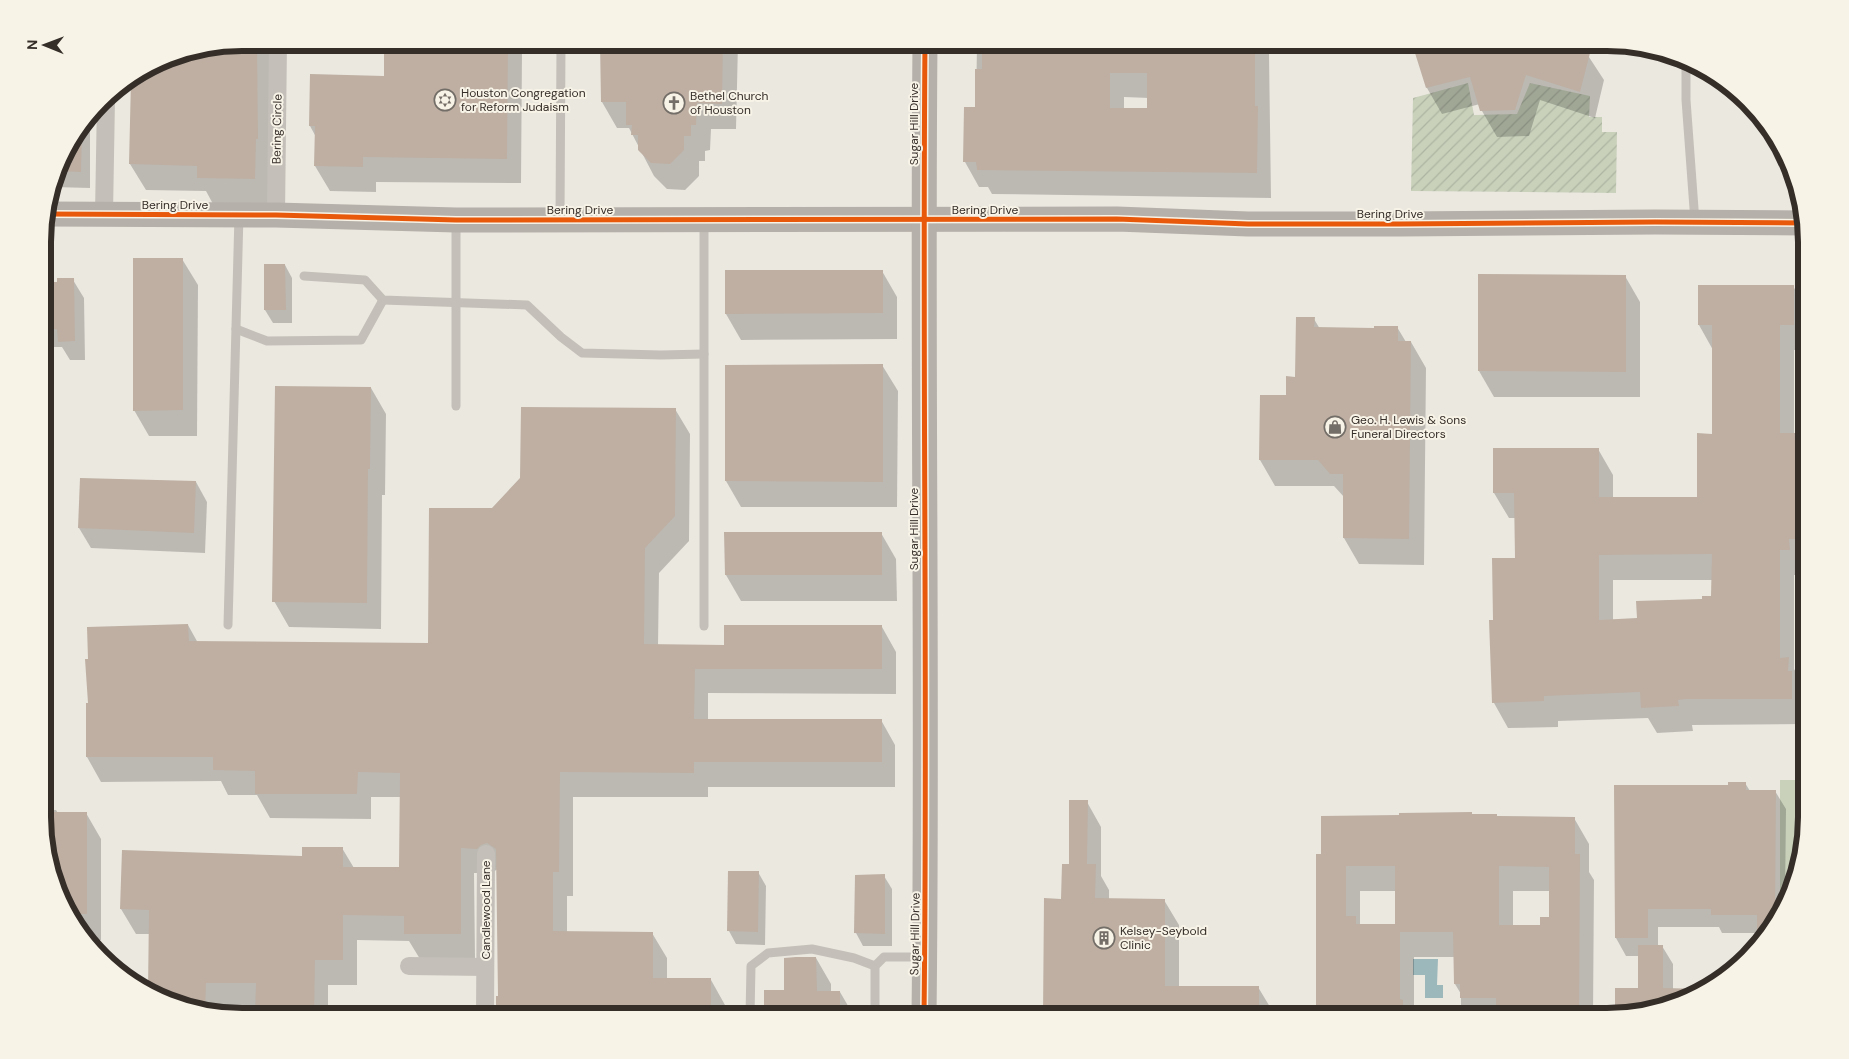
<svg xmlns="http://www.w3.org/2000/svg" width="1849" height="1059" font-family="'DM Sans',sans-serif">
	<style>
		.garden { fill: url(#garden-furrows) }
		.pitch { fill: #c9d1bb }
		.water { fill: #9db8bb }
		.shadow { fill: #0003; fill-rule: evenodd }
		.building { fill: #beafa2; fill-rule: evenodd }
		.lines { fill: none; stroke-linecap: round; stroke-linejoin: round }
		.lane { stroke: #c4c0b9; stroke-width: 9 }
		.street { stroke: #c4c0b9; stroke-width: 18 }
		.secondary { stroke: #b5b0a9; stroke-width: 25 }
		.cycleway-casing { stroke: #f8f3e7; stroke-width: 8 }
		.cycleway { stroke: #e8590c; stroke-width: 5 }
		.labels { text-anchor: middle; stroke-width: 4; stroke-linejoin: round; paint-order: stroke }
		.poi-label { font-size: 12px; fill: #342d28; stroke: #f8f3e7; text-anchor: start }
		.street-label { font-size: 12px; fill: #342d28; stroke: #f8f3e7 }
		.rim { fill: none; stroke: #342d28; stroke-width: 6 }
	</style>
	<defs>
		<pattern id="garden-furrows" width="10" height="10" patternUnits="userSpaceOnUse" patternTransform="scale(1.25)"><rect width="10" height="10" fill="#c9d1bb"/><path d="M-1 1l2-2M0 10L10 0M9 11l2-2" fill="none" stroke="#adb4a1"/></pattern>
	</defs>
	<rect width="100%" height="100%" fill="#ebe8e0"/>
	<polygon class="garden" points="1468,83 1474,115 1517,114 1530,83 1590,96 1589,117 1602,117 1602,132 1617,132 1616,193 1411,191 1413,98"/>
	<polygon class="pitch" points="1780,780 1806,780 1806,829 1780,916"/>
	<polygon class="water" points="1413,959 1438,959 1437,985 1443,985 1443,998 1425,998 1425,975 1413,975"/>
	<g class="shadow">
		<polygon points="243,42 272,43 270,205 213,204 206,191 146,190 130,164 132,79 166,58"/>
		<polygon points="385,43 518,43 522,52 521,183 376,182 376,192 330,191 315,166 316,137 310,126 385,77"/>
		<polygon points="602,43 738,43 736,129 711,129 710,150 705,151 705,161 699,161 699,176 685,190 667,189 654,176 629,128 617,128 602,102"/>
		<path d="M977 43H1262L1269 54 1271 198 992 194 988 187H979L965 162 976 109ZM1124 97 1149 98V110L1124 109Z"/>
		<polygon points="1425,43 1590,43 1587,54 1604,80 1595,118 1540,100 1529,136 1497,137 1482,111 1480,104 1442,114 1427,88 1417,54 1427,50"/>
		<polygon points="90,119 90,188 53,187 63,154"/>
		<polygon points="182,259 198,285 197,436 149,436 134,410"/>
		<polygon points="265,265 285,265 292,278 292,323 273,323 265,310"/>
		<polygon points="882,271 897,297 897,339 741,340 726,314"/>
		<polygon points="1625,276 1640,302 1640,397 1494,397 1479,371"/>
		<polygon points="73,280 84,298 85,360 70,360 62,347 44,347 44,283 58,283"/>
		<path d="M1699 286H1793L1806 308V350H1794V435L1806 455V564H1804V575H1794V669L1803 684 1802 691 1806 698V724L1692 725 1693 731 1657 733 1648 718 1558 721V727L1508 728 1494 703V621L1516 559V518H1509L1494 493 1598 449 1613 475V498H1698L1713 435V350L1699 325ZM1613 580H1713V598L1638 619 1613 620Z"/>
		<polygon points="1314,319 1320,329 1376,329 1397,327 1406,342 1411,342 1426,368 1424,565 1359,564 1344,538 1344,497 1334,486 1275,486 1260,460 1297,378"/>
		<polygon points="882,365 898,391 897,507 741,507 726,481 726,366"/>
		<polygon points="371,388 386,414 385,495 382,495 381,629 289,627 274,601"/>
		<polygon points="675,409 690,434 689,541 659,573 658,646 725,646 882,627 896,652 896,694 708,693 708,720 881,720 895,745 895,787 708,787 708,797 573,797 573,896 567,896 567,933 652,933 667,958 667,979 711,980 725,1005 725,1016 497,1016 497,997 499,997 498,869 491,873 474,873 475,958 420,959 409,941 357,940 357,985 328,985 328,1016 256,1016 256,1008 219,1007 219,1013 191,1010 150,934 136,934 121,909 304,857 342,848 354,868 401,868 401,797 371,797 371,819 270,818 257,795 228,795 221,781 101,782 87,757 188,625 198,643 429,644 492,510"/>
		<polygon points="196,482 207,502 205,553 91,548 79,528"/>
		<polygon points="726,533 881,533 896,559 897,601 741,601 726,575"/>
		<polygon points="44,546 46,549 44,595 47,599 44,664"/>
		<polygon points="1745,783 1750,791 1775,791 1786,809 1785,898 1780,916 1758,940 1758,933 1722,933 1719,927 1658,927 1658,946 1662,946 1673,964 1673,990 1703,990 1670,1006 1616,1016 1616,990 1639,990 1639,956 1626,956 1616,938 1729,787"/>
		<polygon points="1087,802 1101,827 1101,876 1109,890 1109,900 1164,900 1179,925 1179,987 1258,987 1273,1012 1273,1016 1015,1016 1015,1007 1044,1007 1063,900"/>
		<polygon points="44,810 56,810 58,813 86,813 101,839 101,940 89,940 76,927 44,842"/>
		<path d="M1472 815 1497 817 1574 818 1589 844V872L1594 880 1593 1016H1461V994L1455 984V957H1414V1016H1316L1317 855ZM1360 891H1396V925H1360ZM1513 891H1550V918L1541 927 1513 926Z"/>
		<polygon points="729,872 758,872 766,886 765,945 736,944 729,931"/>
		<polygon points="884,876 892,889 892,946 863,946 856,933"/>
		<polygon points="816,958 831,984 831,992 840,992 854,1016 765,1016 765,991 785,991"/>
	</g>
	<g class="building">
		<polygon points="243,42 257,42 258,139 256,139 255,179 197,178 197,166 129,164 131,80 166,58"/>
		<polygon points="384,42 508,42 507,159 363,157 363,167 314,166 315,126 309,126 310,74 384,76"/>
		<polygon points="600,42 723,42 722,104 697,103 696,125 691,125 691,136 684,136 684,150 670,164 651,163 638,150 638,135 631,135 632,125 626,125 626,102 601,102"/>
		<path d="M982 42H1255V106H1258L1257 173 977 170 976 162H963L964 107H975V69H982ZM1110 73H1147V108H1110Z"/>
		<polygon points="1429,42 1569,42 1568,47 1590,53 1580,92 1526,75 1515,110 1480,111 1470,77 1426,88 1415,53 1430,48"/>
		<polygon points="82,129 81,172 58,171 63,154"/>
		<polygon points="133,258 183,258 183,410 133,411"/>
		<polygon points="264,264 285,264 286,310 264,310"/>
		<polygon points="725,270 883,270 883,313 725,314"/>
		<polygon points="1478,274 1626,275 1626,372 1478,371"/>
		<polygon points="57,278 74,278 75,341 58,342 57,329 44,329 44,282 57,282"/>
		<path d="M1698 285H1794V325H1780V433H1795V539H1789L1790 550H1780V658L1789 657 1788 671H1792V699H1685L1678 700 1679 706 1641 708 1640 692 1544 696V701L1492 703 1489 620H1493L1492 558H1515L1514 493H1493V448H1599V497H1697V433L1712 434V325H1698ZM1712 554 1711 596H1702V599L1636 601 1637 618 1599 620V555Z"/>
		<polygon points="1296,317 1315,317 1314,327 1374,328 1374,326 1398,326 1398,341 1411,341 1409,539 1343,538 1343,474 1330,474 1318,460 1259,460 1260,395 1286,395 1286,376 1295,377"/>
		<polygon points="883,364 883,482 725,481 725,365"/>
		<polygon points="275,386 371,387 370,469 368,469 367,603 272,602"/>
		<polygon points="521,407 676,408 675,516 645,548 644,644 724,645 724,625 882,625 882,669 695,669 694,719 882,719 882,762 694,762 694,773 560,772 559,872 553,872 553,931 653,932 653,978 711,978 711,1016 496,1016 496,996 498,996 496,849 487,843 481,845 477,849 461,848 461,934 404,934 404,916 343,915 343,960 315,960 314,1016 255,1016 256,983 206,983 205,1012 191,1010 148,992 149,910 120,909 122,850 302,856 302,847 343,847 343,867 399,867 400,773 358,772 357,794 255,794 255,771 213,770 213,757 86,757 86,703 88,703 85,659 88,659 87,627 188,624 189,641 428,643 429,508 492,508 520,478"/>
		<polygon points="80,478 196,481 194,533 78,528"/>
		<polygon points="724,532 882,532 882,575 725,575"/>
		<polygon points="1728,782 1746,782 1746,790 1776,790 1775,922 1757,941 1757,915 1711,915 1711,909 1648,909 1648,938 1615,938 1614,785 1728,785"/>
		<polygon points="1069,800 1088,800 1087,864 1096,864 1095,898 1165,899 1165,986 1259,986 1259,1016 1043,1016 1044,898 1061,899 1062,864 1069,864"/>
		<polygon points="44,812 87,812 87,914 71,914 44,842"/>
		<path d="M1472 812V814H1497V816L1575 817V854H1580L1579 1016H1496V998H1460V984H1454L1453 932H1400V999L1403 1000V1016H1316V854H1321V816L1399 815V813ZM1346 866H1395V924H1356V916H1346ZM1499 866 1549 867V917H1540V925H1499Z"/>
		<polygon points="728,871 759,871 758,932 727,931"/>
		<polygon points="885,874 885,934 854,933 855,875"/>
		<polygon points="1638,945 1663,945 1663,988 1706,989 1670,1006 1615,1016 1615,988 1638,988"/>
		<polygon points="796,957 816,957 817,991 840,991 840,1016 764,1016 764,990 784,990 784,958"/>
	</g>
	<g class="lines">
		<g class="lane">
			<polyline points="1686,61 1686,100 1695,222"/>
			<polyline points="560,219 561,43"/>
			<polyline points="304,276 365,280 383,300 527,305 561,337 582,353 661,355 704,354"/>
			<polyline points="236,329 267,341 361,340 383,300"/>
			<polyline points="456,406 456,221"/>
			<polyline points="228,625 239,215"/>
			<polyline points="704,626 704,221"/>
			<polyline points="750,1016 751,966 768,953 812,949 854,958 875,966"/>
			<polyline points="875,1016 875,966 884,957 923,957"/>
		</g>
		<g class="street">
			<polyline points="104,214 106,99"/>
			<polyline points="276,215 278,43"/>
			<polyline points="409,966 485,967"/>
			<polyline points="485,1016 486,854"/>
		</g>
		<g class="secondary">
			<polyline points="45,214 276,215 456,220 1117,219 1248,224 1400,224 1655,222 1805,223"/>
			<path d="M924 1016C928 692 922 367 925 43"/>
		</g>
		<g class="cycleway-casing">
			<g id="cycleway">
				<polyline points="45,214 276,215 456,220 1117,219 1248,224 1400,224 1655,222 1805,223"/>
				<path d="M924 1016C928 692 922 367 925 43"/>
			</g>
		</g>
		<use href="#cycleway" class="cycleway"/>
	</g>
	<defs>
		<g id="synagogue-ring" transform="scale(1.125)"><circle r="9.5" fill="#f8f3e7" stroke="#746e68" stroke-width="1.5"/><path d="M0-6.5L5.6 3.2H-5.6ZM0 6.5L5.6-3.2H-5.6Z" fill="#746e68"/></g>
		<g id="church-ring" transform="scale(1.125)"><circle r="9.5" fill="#f8f3e7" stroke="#746e68" stroke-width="1.5"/><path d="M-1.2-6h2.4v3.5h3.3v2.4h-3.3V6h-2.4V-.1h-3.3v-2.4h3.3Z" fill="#746e68"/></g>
		<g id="shop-ring" transform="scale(1.125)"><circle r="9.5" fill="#f8f3e7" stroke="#746e68" stroke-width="1.5"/><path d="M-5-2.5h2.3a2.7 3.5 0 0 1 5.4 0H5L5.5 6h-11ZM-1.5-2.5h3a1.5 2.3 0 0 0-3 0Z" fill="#746e68"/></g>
		<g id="building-ring" transform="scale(1.125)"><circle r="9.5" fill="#f8f3e7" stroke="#746e68" stroke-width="1.5"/><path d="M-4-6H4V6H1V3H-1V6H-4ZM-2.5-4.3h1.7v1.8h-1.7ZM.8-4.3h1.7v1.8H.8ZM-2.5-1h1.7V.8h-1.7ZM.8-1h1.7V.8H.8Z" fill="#746e68"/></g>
	</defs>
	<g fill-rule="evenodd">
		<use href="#synagogue-ring" x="445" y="100"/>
		<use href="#church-ring" x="674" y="103"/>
		<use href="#shop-ring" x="1335" y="427"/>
		<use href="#building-ring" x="1104" y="938"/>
	</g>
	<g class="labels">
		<g class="poi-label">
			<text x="461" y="97">Houston Congregation<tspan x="461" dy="14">for Reform Judaism</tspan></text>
			<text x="690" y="100">Bethel Church<tspan x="690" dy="14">of Houston</tspan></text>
			<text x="1351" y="424">Geo. H. Lewis &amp; Sons<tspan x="1351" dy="14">Funeral Directors</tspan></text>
			<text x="1120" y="935">Kelsey-Seybold<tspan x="1120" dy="14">Clinic</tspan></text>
		</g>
		<g class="street-label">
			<text transform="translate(914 124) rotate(-90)" y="4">Sugar Hill Drive</text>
			<text transform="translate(277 129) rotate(-89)" y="4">Bering Circle</text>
			<text x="175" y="209">Bering Drive</text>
			<text x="580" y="214">Bering Drive</text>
			<text x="985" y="214">Bering Drive</text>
			<text x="1390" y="218">Bering Drive</text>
			<text transform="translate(914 529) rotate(-90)" y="4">Sugar Hill Drive</text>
			<text transform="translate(486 910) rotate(-90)" y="4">Candlewood Lane</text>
			<text transform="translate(915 934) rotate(-89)" y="4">Sugar Hill Drive</text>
		</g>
	</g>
	<path d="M0 0H1849V1059H0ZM242 51H1607A191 191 0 0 1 1798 242V817A191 191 0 0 1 1607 1008H242A191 191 0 0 1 51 817V242A191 191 0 0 1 242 51Z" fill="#f8f3e7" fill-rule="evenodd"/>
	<path class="rim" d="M242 51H1607A191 191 0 0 1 1798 242V817A191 191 0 0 1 1607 1008H242A191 191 0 0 1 51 817V242A191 191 0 0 1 242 51Z"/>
	<g transform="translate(45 45) rotate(271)" stroke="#f8f3e7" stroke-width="4" paint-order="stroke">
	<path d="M0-4L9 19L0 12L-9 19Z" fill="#342d28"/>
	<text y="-8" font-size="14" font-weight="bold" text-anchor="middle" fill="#342d28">N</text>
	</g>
</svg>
